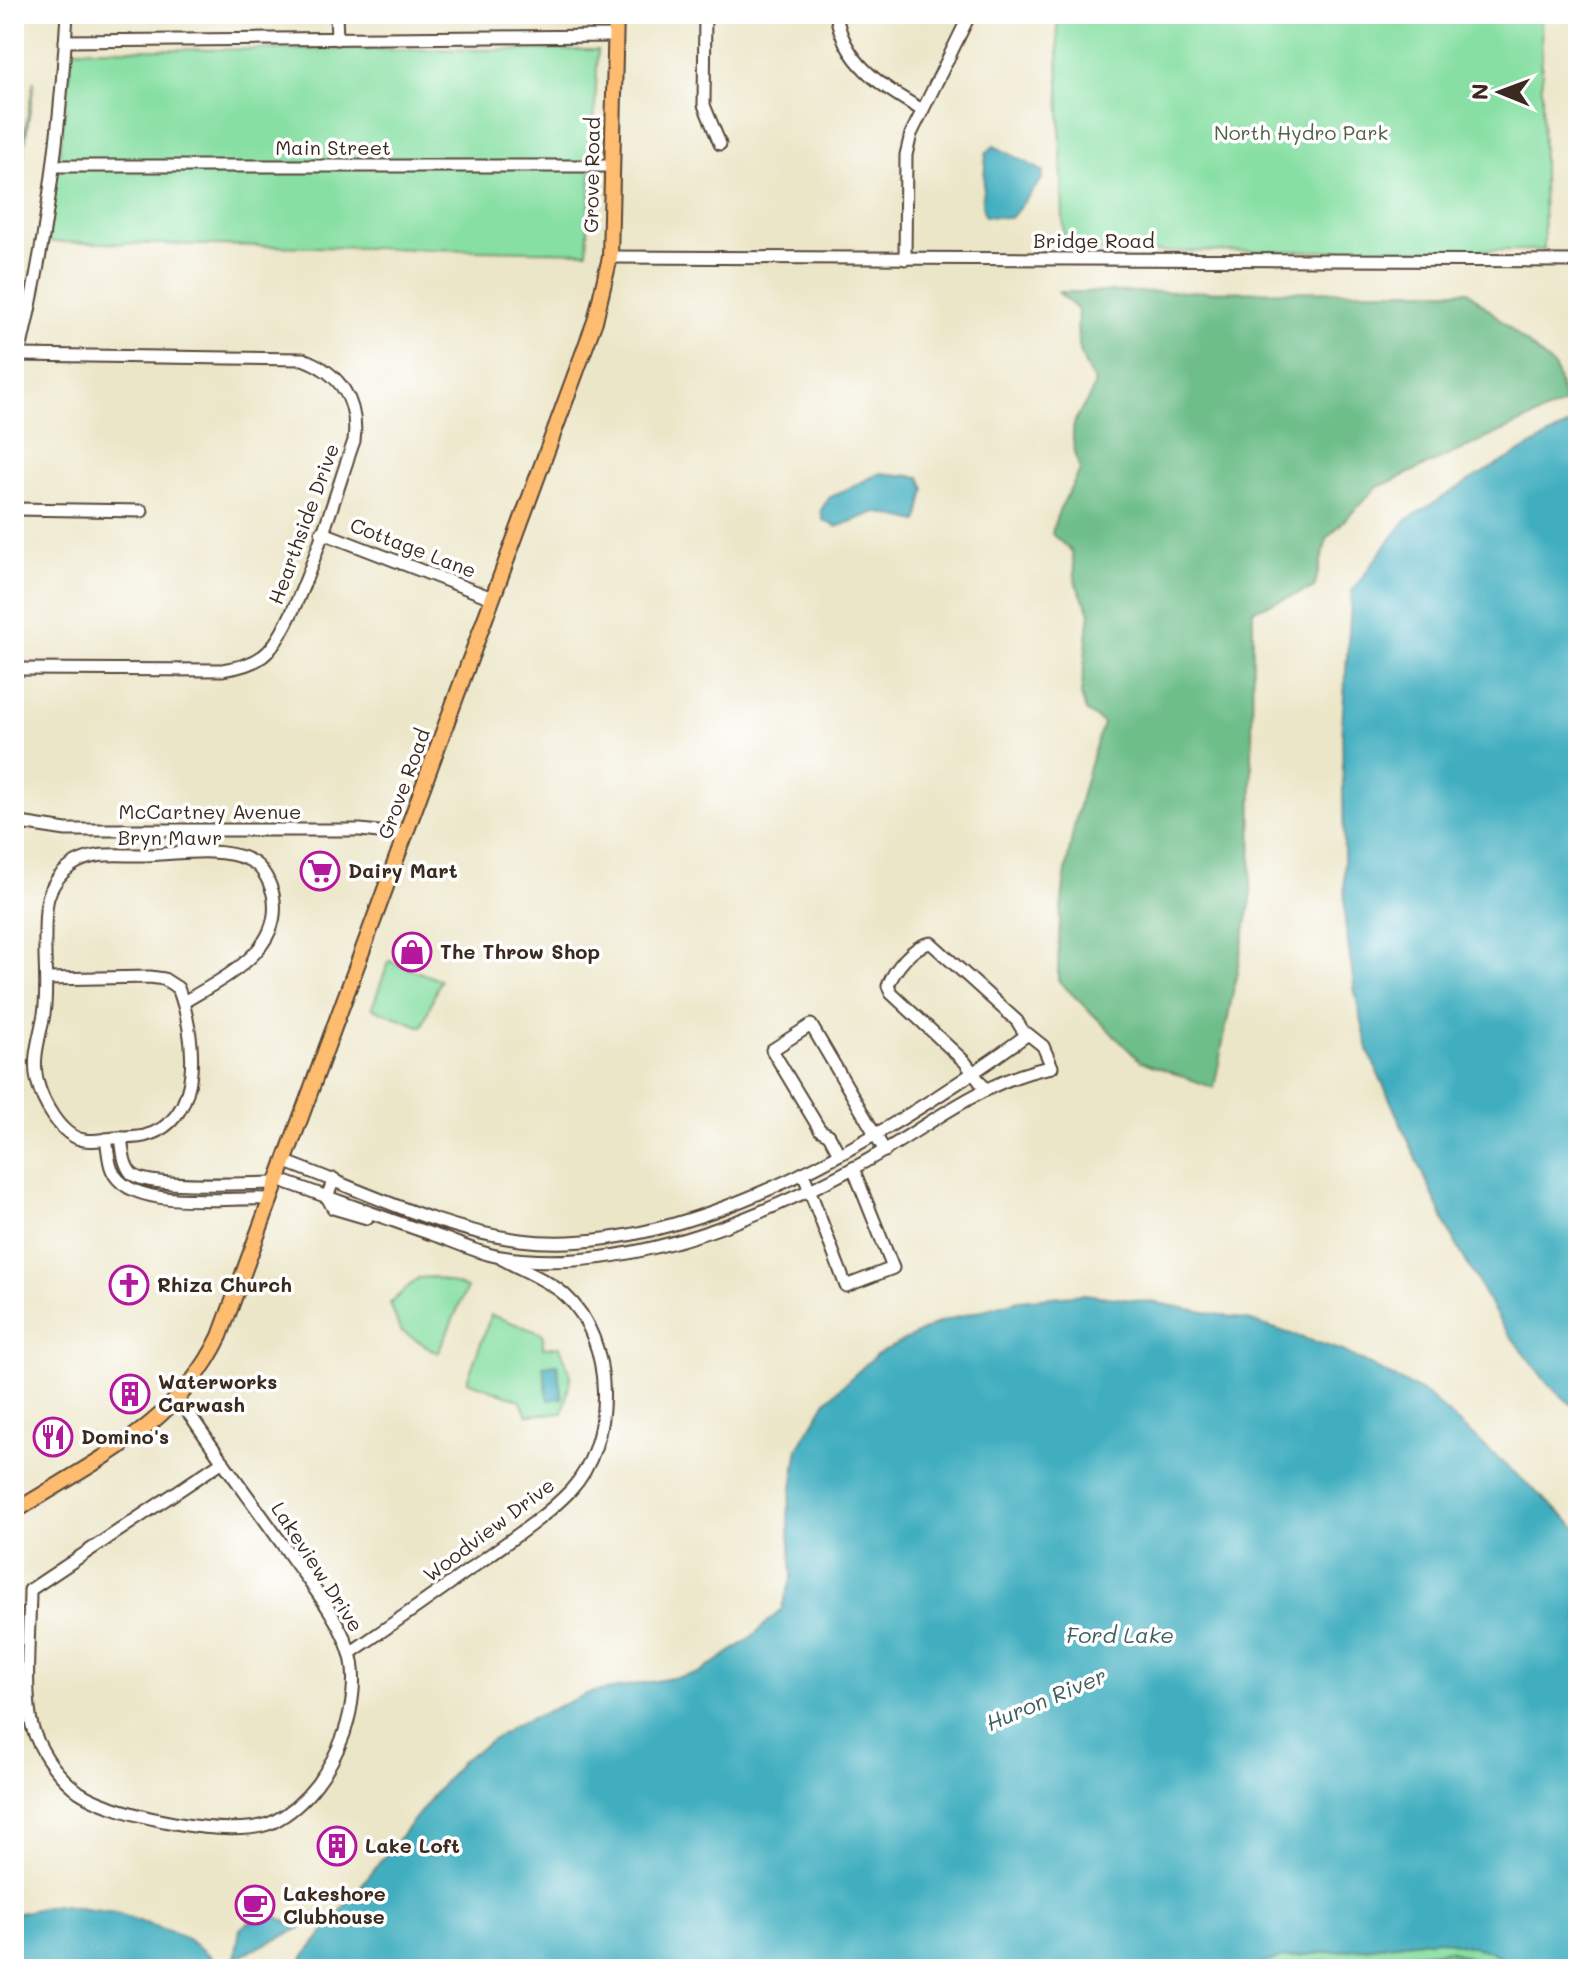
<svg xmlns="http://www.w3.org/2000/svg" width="1592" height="1983" font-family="Mali,sans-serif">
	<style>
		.green { fill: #87dfa3; stroke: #618460; stroke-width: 2 }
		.forest { fill: #6dbe89; stroke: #547454; stroke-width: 2 }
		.water { fill: #41aebf; stroke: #3e6c6e; stroke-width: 2 }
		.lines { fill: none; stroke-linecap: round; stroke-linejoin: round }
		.minor-casing { stroke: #564638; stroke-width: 15 }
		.major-casing { stroke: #564638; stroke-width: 18 }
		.highway-casing { stroke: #564638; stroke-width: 20 }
		.minor { stroke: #fff; stroke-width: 11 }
		.major { stroke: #fdbc70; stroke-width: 14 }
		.highway { stroke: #fdbc70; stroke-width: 16 }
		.labels { text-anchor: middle; stroke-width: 7; stroke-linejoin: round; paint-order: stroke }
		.park-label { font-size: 20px; fill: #526046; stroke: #fff }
		.street-label { font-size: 20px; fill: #3b2a1e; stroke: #fff }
		.poi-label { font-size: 20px; font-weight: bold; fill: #3b2a1e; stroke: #fff; text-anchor: start }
		.water-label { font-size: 22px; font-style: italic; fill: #3d5f5e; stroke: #fff }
	</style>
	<rect width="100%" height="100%" fill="#fff"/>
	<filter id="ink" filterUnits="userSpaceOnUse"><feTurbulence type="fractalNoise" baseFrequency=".0125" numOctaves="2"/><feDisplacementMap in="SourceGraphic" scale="16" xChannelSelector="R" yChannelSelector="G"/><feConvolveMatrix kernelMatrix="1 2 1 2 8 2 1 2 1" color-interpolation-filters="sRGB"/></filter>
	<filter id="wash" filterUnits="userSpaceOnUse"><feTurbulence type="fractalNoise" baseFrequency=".006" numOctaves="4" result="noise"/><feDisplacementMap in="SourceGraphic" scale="32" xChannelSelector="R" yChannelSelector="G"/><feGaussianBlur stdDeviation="1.8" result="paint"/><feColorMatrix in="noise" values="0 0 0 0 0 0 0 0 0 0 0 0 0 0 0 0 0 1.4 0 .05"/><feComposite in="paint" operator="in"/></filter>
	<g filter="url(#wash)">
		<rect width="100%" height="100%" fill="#ece6c8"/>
		<g class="green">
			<polygon points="1057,14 1541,14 1544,250 1064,252"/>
			<polygon points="73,49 598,50 587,252 48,242"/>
			<polygon points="389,961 440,980 422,1027 372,1008"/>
			<polygon points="433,1277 467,1288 438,1353 400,1330 390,1303 418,1278"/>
			<polygon points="491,1315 543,1334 543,1348 560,1346 571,1376 563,1413 527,1415 520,1400 467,1381"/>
			<polygon points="1437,1939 1490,1951 1524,1969 1245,1969 1280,1958"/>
		</g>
		<g class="forest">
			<polygon points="34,81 14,220 14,190"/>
			<path d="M1468 291 1555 368 1565 403 1376 488 1327 538 1314 588 1253 610 1251 900 1214 1088 1140 1061 1058 980C1057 893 1075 805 1103 723L1086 711 1081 696 1090 612 1076 584 1072 552 1052 534C1056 509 1070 493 1080 470 1075 454 1068 431 1078 415 1085 402 1092 397 1095 382 1078 357 1076 339 1078 310L1058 292Z"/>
			<polygon points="1449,1950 1495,1969 1247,1969"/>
		</g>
		<g class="water">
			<polygon points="994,146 1043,171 1042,179 1011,218 985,216 982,206 986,153"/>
			<polygon points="1578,420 1578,1410 1548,1384 1502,1325 1450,1233 1369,1053 1355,992 1345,923 1342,723 1352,591 1380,553 1405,521 1475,477"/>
			<polygon points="880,473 920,477 925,489 918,522 876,512 837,527 823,520 821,510 829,498"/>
			<polygon points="1084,1294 1157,1303 1248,1320 1343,1351 1426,1394 1578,1529 1578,1969 1524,1969 1490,1951 1437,1939 1280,1958 1245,1969 294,1969 461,1761 514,1726 589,1693 700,1673 748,1640 781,1610 792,1577 788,1514 798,1448 826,1401 876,1355 940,1322 1019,1300"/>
			<polygon points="557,1364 562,1398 548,1400 543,1366"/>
			<polygon points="55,1905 116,1913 183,1936 228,1969 14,1969 14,1914"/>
			<polygon points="275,1916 301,1928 235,1958 240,1929 249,1922"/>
		</g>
	</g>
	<g filter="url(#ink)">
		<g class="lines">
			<g class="minor-casing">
				<g id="minor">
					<polyline points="336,14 337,39"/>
					<polyline points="705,14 704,105 720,144"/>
					<path d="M836 14C844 64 882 86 922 110"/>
					<polyline points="65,41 615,36"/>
					<polyline points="54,166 611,166"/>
					<polyline points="610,257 1578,261"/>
					<polyline points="905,259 906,155 911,134 970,14"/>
					<path d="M14 374C45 256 60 136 67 14"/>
					<polyline points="14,509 142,511"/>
					<polyline points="321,532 492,598"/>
					<path d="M14 669 223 670C237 667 251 665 263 656 296 633 338 484 354 441 359 401 340 373 303 359L19 355"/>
					<polyline points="14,822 66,830 360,830 407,835"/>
					<path d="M46 979 150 977 164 979 178 988C195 1032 207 1120 144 1136 135 1138 124 1138 114 1138 105 1139 92 1142 84 1140 60 1136 42 1101 37 1080 32 1057 40 1037 44 1014 48 989 44 961 45 936 45 907 45 885 71 866 93 850 120 856 146 855 176 854 221 846 249 860 262 866 269 880 273 894 285 950 223 978 184 1002"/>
					<path d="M986 1090 965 1062 891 993 888 986C894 970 913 945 931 943L1017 1021 1026 1036"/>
					<path d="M121 1138C123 1149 123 1165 132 1174 148 1189 250 1183 276 1183"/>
					<path d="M106 1139C108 1148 108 1161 112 1170 130 1213 231 1196 270 1199"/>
					<polyline points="839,1154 829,1135 820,1130 772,1050 811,1025 885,1151"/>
					<polyline points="803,1173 846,1286 893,1268 853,1168"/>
					<path d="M277 1179C331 1198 384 1218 437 1236 458 1243 480 1254 501 1257 619 1276 756 1220 859 1165 921 1132 982 1079 1052 1067L1043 1046 1028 1034C898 1129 687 1261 520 1240 439 1230 360 1189 283 1161"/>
					<polyline points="334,1179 327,1197 333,1208 367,1218"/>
					<path d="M179 1401 193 1419C225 1466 259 1511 292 1558 312 1586 338 1617 349 1650 358 1675 352 1710 344 1734 331 1769 307 1805 273 1822 234 1841 115 1816 79 1792 60 1778 44 1757 35 1735 22 1705 30 1626 30 1590L223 1461"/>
					<path d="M350 1653C394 1623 437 1593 480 1562 510 1540 544 1518 570 1491 616 1442 615 1340 565 1295 548 1280 522 1270 502 1259"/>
				</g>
			</g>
			<g class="major-casing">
				<path id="major" d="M14 1512C94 1461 178 1425 220 1336L595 321 610 257 616 14"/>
			</g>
			<g class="highway-casing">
				<polyline id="highway" points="14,21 14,14"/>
			</g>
			<use href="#minor" class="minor"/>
			<use href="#major" class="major"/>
			<use href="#highway" class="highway"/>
		</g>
	</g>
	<defs>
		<g id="supermarket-ring" transform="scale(2)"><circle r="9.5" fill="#fff" stroke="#b5179e" stroke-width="1.5"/><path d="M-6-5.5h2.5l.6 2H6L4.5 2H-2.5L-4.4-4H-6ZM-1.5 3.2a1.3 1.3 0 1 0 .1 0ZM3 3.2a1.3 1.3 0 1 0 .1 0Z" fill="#b5179e"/></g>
		<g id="shop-ring" transform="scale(2)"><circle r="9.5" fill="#fff" stroke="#b5179e" stroke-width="1.5"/><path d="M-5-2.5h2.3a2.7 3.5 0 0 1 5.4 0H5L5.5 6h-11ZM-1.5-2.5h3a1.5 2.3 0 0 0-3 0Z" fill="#b5179e"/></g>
		<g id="church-ring" transform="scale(2)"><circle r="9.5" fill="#fff" stroke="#b5179e" stroke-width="1.5"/><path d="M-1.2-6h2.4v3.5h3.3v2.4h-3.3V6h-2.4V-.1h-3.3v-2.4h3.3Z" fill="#b5179e"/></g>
		<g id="building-ring" transform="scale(2)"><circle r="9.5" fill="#fff" stroke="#b5179e" stroke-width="1.5"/><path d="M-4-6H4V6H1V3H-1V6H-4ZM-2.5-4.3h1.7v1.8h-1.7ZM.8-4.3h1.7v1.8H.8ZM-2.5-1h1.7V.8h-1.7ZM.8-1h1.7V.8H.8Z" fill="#b5179e"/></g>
		<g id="restaurant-ring" transform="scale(2)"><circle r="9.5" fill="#fff" stroke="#b5179e" stroke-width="1.5"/><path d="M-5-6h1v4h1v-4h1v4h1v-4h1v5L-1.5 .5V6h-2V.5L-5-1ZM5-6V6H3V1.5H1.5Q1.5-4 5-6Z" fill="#b5179e"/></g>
		<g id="cafe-ring" transform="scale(2)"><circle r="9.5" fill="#fff" stroke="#b5179e" stroke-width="1.5"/><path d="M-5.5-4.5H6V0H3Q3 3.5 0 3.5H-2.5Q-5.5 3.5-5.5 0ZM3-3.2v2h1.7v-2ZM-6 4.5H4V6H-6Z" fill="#b5179e"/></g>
	</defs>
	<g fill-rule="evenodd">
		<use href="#supermarket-ring" x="320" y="871"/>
		<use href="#shop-ring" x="412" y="952"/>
		<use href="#church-ring" x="129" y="1285"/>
		<use href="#building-ring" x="130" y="1394"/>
		<use href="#restaurant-ring" x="53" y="1437"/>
		<use href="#building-ring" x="337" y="1846"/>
		<use href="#cafe-ring" x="255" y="1905"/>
	</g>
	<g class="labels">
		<g class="park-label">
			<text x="1301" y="140">North Hydro Park</text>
		</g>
		<g class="street-label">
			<text x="333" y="155">Main Street</text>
			<text transform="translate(592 175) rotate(-89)" y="7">Grove Road</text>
			<text x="1094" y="248">Bridge Road</text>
			<text transform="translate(304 524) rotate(-70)" y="7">Hearthside Drive</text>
			<text transform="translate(413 548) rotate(21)" y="7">Cottage Lane</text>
			<text transform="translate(404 784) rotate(-70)" y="7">Grove Road</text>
			<text x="210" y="819">McCartney Avenue</text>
			<text x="170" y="845">Bryn Mawr</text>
			<text transform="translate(489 1530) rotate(-37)" y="7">Woodview Drive</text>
			<text transform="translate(317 1567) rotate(57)" y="7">Lakeview Drive</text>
		</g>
		<g class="poi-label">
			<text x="348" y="878">Dairy Mart</text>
			<text x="440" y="959">The Throw Shop</text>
			<text x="157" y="1292">Rhiza Church</text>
			<text x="158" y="1389">Waterworks<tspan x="158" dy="23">Carwash</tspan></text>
			<text x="81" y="1444">Domino's</text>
			<text x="365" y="1853">Lake Loft</text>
			<text x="283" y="1901">Lakeshore<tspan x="283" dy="23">Clubhouse</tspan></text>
		</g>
		<g class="water-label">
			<text x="1120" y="1643">Ford Lake</text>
			<text transform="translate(1046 1699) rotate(-23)" y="8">Huron River</text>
		</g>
	</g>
	<rect width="1592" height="1983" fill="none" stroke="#fff" stroke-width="48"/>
	<g transform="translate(1500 92) rotate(271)" stroke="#ffffff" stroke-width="6" paint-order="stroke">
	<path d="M0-6L14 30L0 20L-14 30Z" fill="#3b2a1e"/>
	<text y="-12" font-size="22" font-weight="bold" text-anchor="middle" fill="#3b2a1e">N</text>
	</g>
</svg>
